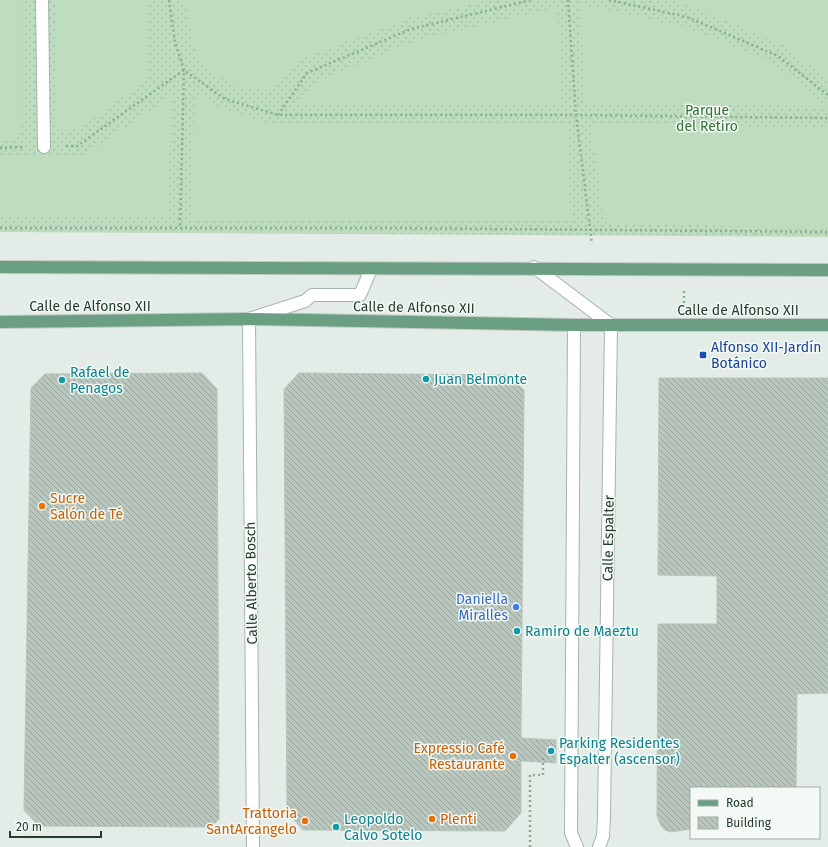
<svg xmlns="http://www.w3.org/2000/svg" width="828" height="847" font-family="'Fira Sans',sans-serif">
	<style>
		.grass { fill: url(#grass-dots) }
		.garden { fill: #bedcbe }
		.building { fill: url(#building-back-hatch); stroke: #b6c6bb }
		.lines { fill: none; stroke-linecap: round; stroke-linejoin: round }
		.minor-casing { stroke: #a6b4ab; stroke-width: 14 }
		.major-casing { stroke: #c2c9c5; stroke-width: 14 }
		.path { stroke: #86ae96; stroke-width: 2.5; stroke-dasharray: 2 3; stroke-linecap: butt }
		.minor { stroke: #fff; stroke-width: 12 }
		.major { stroke: #6a9f83; stroke-width: 12 }
		.transit-dot { fill: #1a4fb4; stroke: #f4f9f5; stroke-width: 1.5 }
		.culture-dot { fill: #0f9aa8; stroke: #f4f9f5; stroke-width: 1.5 }
		.food-dot { fill: #e8710a; stroke: #f4f9f5; stroke-width: 1.5 }
		.shop-dot { fill: #3f7fe0; stroke: #f4f9f5; stroke-width: 1.5 }
		.labels { text-anchor: middle; stroke-width: 3; stroke-linejoin: round; paint-order: stroke }
		.park-label { font-size: 14px; fill: #307137; stroke: #f4f9f5 }
		.street-label { font-size: 14px; fill: #243d2f; stroke: #f4f9f5 }
		.transit-label { font-size: 14px; fill: #164399; stroke: #f4f9f5; text-anchor: start }
		.culture-label { font-size: 14px; fill: #0d838f; stroke: #f4f9f5; text-anchor: start }
		.food-label { font-size: 14px; fill: #c56008; stroke: #f4f9f5; text-anchor: start }
		.shop-label { font-size: 14px; fill: #366cbe; stroke: #f4f9f5; text-anchor: end }
	</style>
	<defs>
		<pattern id="grass-dots" width="8" height="8" patternUnits="userSpaceOnUse"><rect width="8" height="8" fill="#bedcbe"/><path d="M2 2h.1M6 6h.1" fill="none" stroke="#a3bea4" stroke-width="1.8" stroke-linecap="round"/></pattern>
		<pattern id="building-back-hatch" width="6" height="6" patternUnits="userSpaceOnUse"><rect width="6" height="6" fill="#b9c7be"/><path d="M-1 5l2 2M0 0l6 6M5-1l2 2" fill="none" stroke="#96a39b"/></pattern>
	</defs>
	<rect width="100%" height="100%" fill="#e3ece6"/>
	<polygon class="grass" points="0,0 828,0 828,237 0,232"/>
	<g class="garden">
		<polygon points="0,0 22,0 22,123 20,132 13,139 0,139"/>
		<polygon points="55,0 149,0 149,77 103,112 79,127 58,133"/>
		<polygon points="185,0 492,0 410,18 300,59 270,91 242,88 217,75 199,59 191,36"/>
		<polygon points="663,0 828,0 828,80 783,45 689,5"/>
		<polygon points="579,4 686,27 771,62 828,107 586,103"/>
		<polygon points="557,8 562,105 295,106 320,80 421,39"/>
		<polygon points="195,93 219,107 274,125 568,124 571,220 192,219"/>
		<polygon points="173,95 167,217 0,217 0,157 85,155"/>
		<polygon points="591,124 828,127 828,229 604,222"/>
	</g>
	<g class="building">
		<polygon points="202,373 217,389 219,819 212,826 207,827 39,826 24,810 31,388 45,374"/>
		<polygon points="299,373 507,375 524,390 521,738 556,740 556,763 521,761 521,813 505,831 303,830 287,812 284,389"/>
		<polygon points="659,378 828,378 828,693 797,694 796,788 691,788 691,829 671,832 665,830 661,826 657,816 658,624 717,624 717,576 658,575"/>
	</g>
	<g class="lines">
		<g class="minor-casing">
			<g id="minor">
				<polyline points="42,0 44,147"/>
				<polyline points="534,267 611,325 604,816 603,836 599,847"/>
				<polyline points="574,325 571,833 577,847"/>
				<polyline points="253,847 249,319 305,301 312,295 360,295 371,269"/>
			</g>
		</g>
		<g class="major-casing">
			<g id="major">
				<polyline points="0,267 828,270"/>
				<polyline points="0,322 249,319 574,325 828,325"/>
			</g>
		</g>
		<g class="path">
			<polyline points="169,0 175,42 184,70 180,228"/>
			<polyline points="568,0 576,115 592,244"/>
			<polyline points="609,0 687,17 778,56 828,95"/>
			<polyline points="278,115 307,73 411,29 531,0"/>
			<polyline points="66,146 77,146 184,70 225,99 278,115 576,115 828,118"/>
			<polyline points="0,148 23,147"/>
			<polyline points="0,228 393,228 828,232"/>
			<polyline points="684,291 684,304"/>
			<polyline points="530,847 530,775 543,775 543,755"/>
		</g>
		<use href="#minor" class="minor"/>
		<use href="#major" class="major"/>
	</g>
	<rect class="transit-dot" x="699" y="351" width="8" height="8" rx="2"/>
	<g class="culture-dot">
		<circle cx="426" cy="379" r="4"/>
		<circle cx="62" cy="380" r="4"/>
		<circle cx="517" cy="631" r="4"/>
		<circle cx="551" cy="751" r="4"/>
		<circle cx="336" cy="827" r="4"/>
	</g>
	<g class="food-dot">
		<circle cx="42" cy="506" r="4"/>
		<circle cx="513" cy="756" r="4"/>
		<circle cx="432" cy="819" r="4"/>
		<circle cx="305" cy="821" r="4"/>
	</g>
	<circle class="shop-dot" cx="516" cy="607" r="4"/>
	<g class="labels">
		<g class="park-label">
			<text x="707" y="115">Parque<tspan x="707" dy="16">del Retiro</tspan></text>
		</g>
		<g class="street-label">
			<text x="90" y="311">Calle de Alfonso XII</text>
			<text transform="translate(414 307) rotate(1)" y="5">Calle de Alfonso XII</text>
			<text x="738" y="315">Calle de Alfonso XII</text>
			<text transform="translate(608 538) rotate(-89)" y="5">Calle Espalter</text>
			<text transform="translate(251 583) rotate(-91)" y="5">Calle Alberto Bosch</text>
		</g>
		<g class="transit-label">
			<text x="711" y="352">Alfonso XII-Jardín<tspan x="711" dy="16">Botánico</tspan></text>
		</g>
		<g class="culture-label">
			<text x="70" y="377">Rafael de<tspan x="70" dy="16">Penagos</tspan></text>
			<text x="434" y="384">Juan Belmonte</text>
			<text x="525" y="636">Ramiro de Maeztu</text>
			<text x="559" y="748">Parking Residentes<tspan x="559" dy="16">Espalter (ascensor)</tspan></text>
			<text x="344" y="824">Leopoldo<tspan x="344" dy="16">Calvo Sotelo</tspan></text>
		</g>
		<g class="food-label">
			<text x="50" y="503">Sucre<tspan x="50" dy="16">Salón de Té</tspan></text>
			<text x="505" y="753" text-anchor="end">Expressio Café<tspan x="505" dy="16">Restaurante</tspan></text>
			<text x="297" y="818" text-anchor="end">Trattoria<tspan x="297" dy="16">SantArcangelo</tspan></text>
			<text x="440" y="824">Plenti</text>
		</g>
		<g class="shop-label">
			<text x="508" y="604">Daniella<tspan x="508" dy="16">Miralles</tspan></text>
		</g>
	</g>
	<rect x="690" y="787" width="130" height="52" fill="#f4f9f5" stroke="#a1aea6"/>
	<rect x="698" y="800" width="20" height="6" fill="#6a9f83" stroke="#a1aea6"/>
	<text x="726" y="807" font-size="12" fill="#243d2f">Road</text>
	<rect x="698" y="817" width="20" height="12" fill="url(#building-back-hatch)" stroke="#a1aea6"/>
	<text x="726" y="827" font-size="12" fill="#243d2f">Building</text>
	<path d="M10 831v6h91v-6" fill="none" stroke="#243d2f" stroke-width="2"/>
	<text x="16" y="831" font-size="12" fill="#243d2f" stroke="#f4f9f5" stroke-width="3" paint-order="stroke">20 m</text>
</svg>
